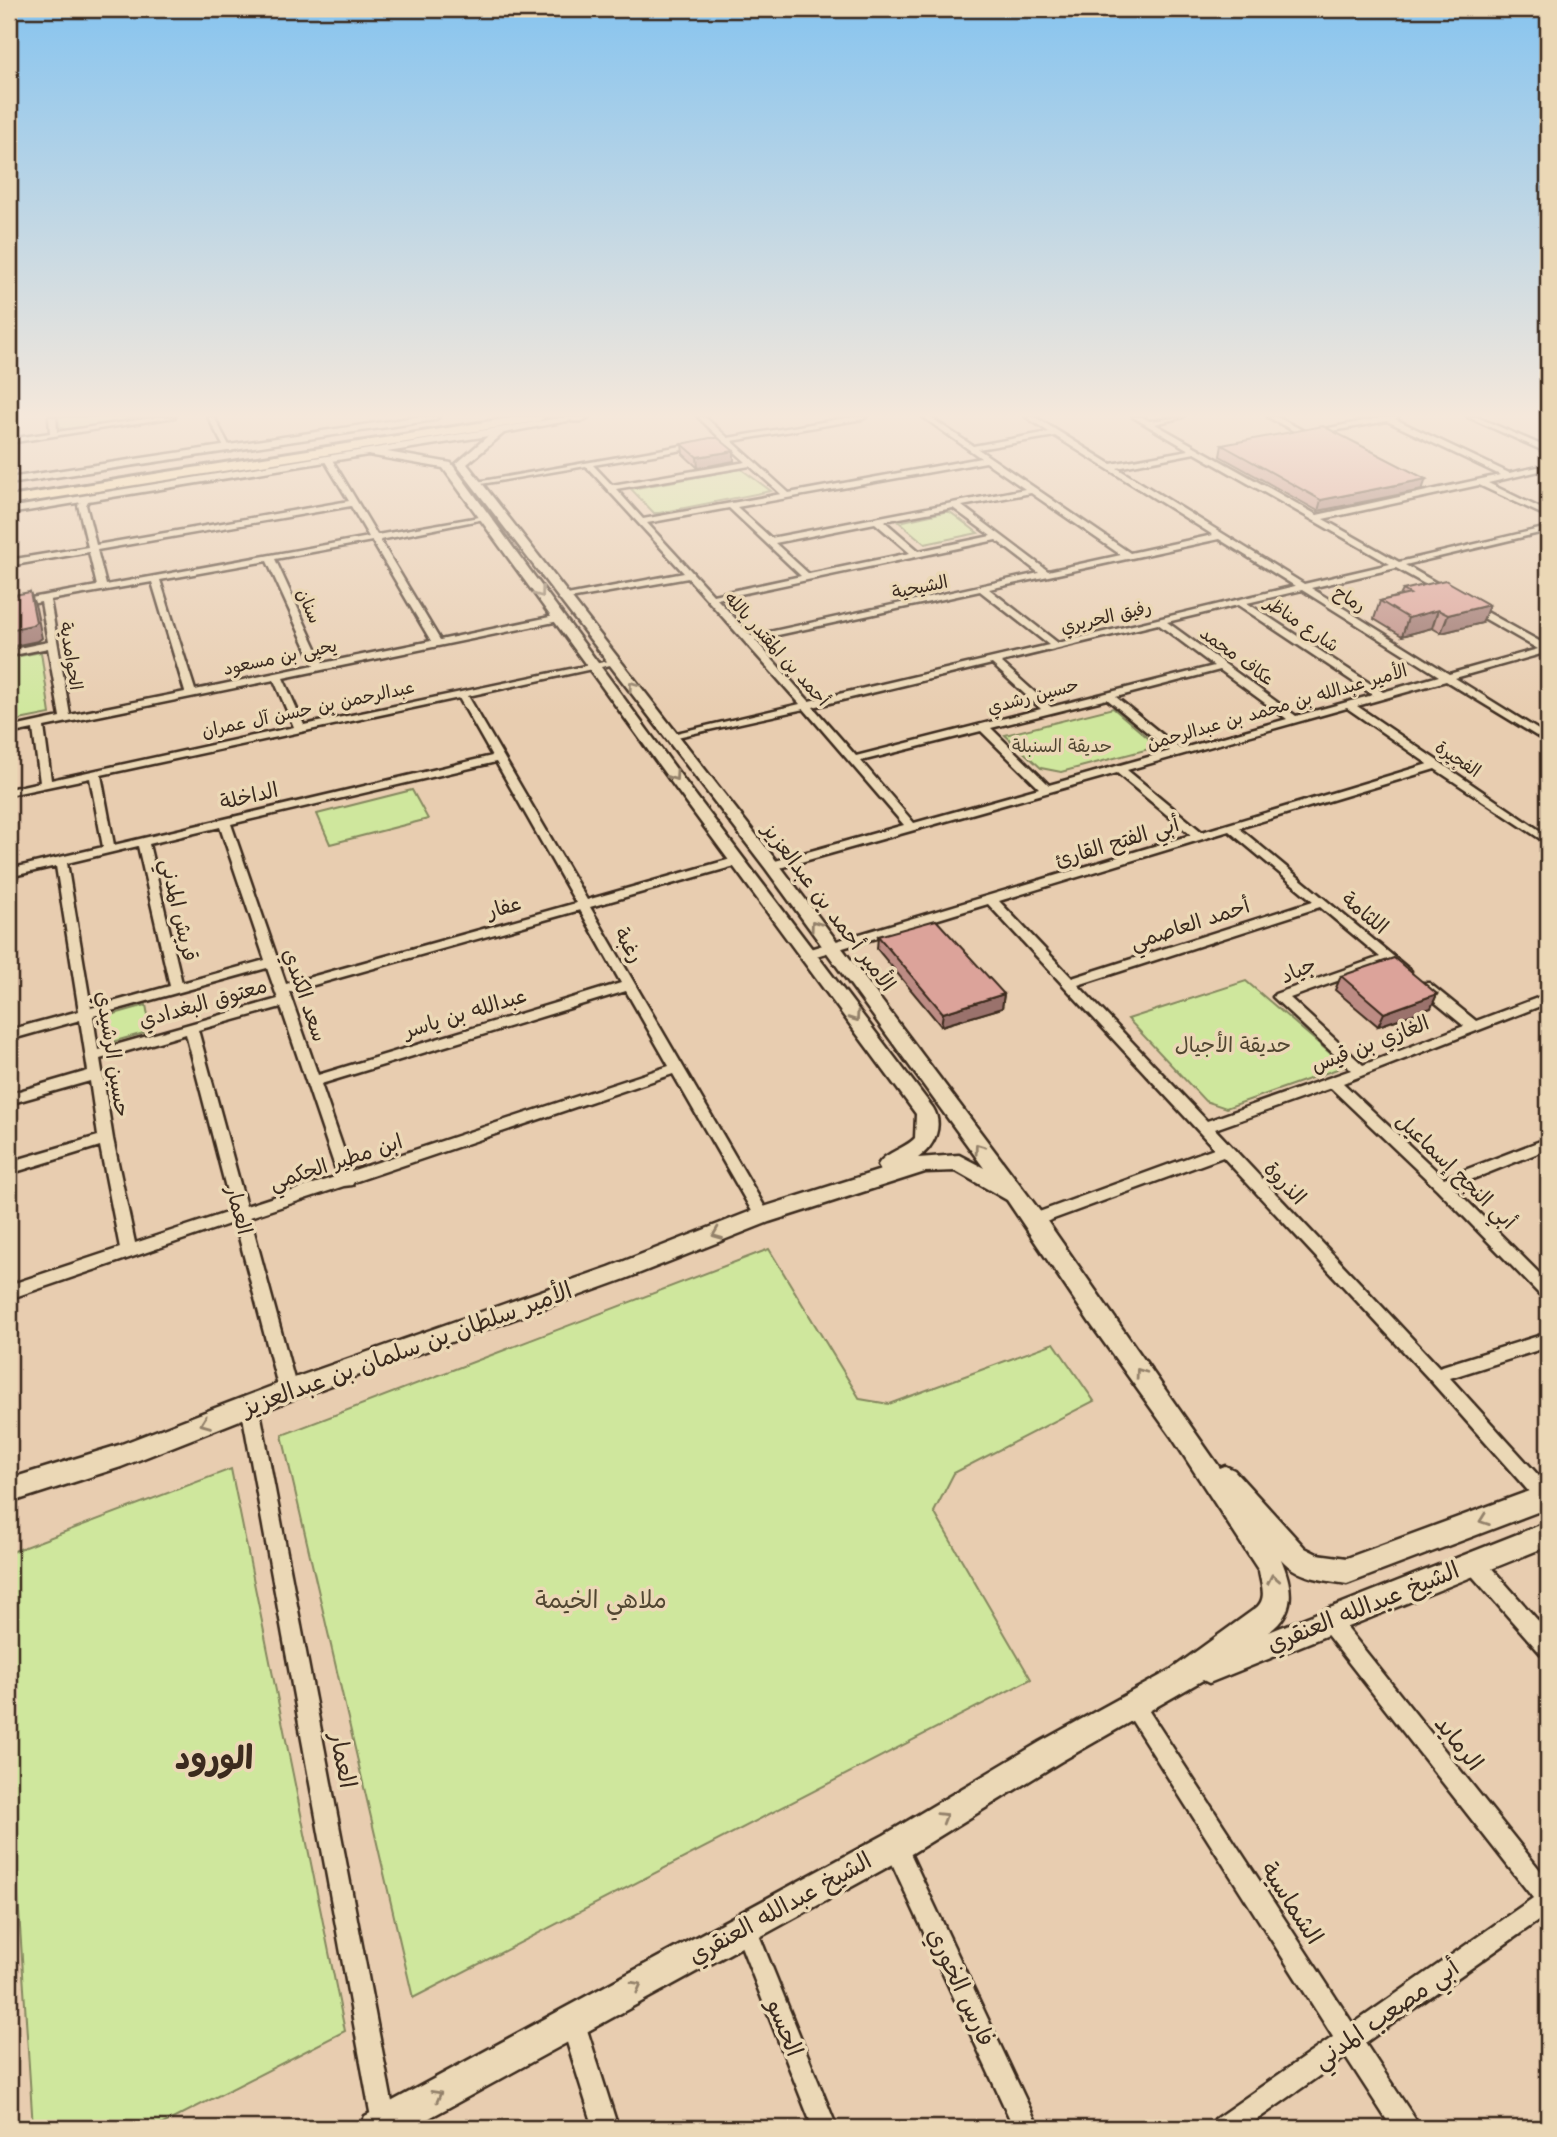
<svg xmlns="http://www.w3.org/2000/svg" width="1557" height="2137" font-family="Mali,'Playpen Sans Arabic',sans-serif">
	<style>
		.green { fill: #cfe79d; stroke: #85885e; stroke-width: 2 }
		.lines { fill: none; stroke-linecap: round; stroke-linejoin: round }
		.street-casing { stroke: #3b2a1e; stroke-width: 5 }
		.secondary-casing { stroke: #3b2a1e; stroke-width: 5 }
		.highway-casing { stroke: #3b2a1e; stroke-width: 6 }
		.street { fill: #ebd8b6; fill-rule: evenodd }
		.secondary { fill: #ebd8b6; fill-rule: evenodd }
		.highway { fill: #f8deab; fill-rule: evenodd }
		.wall { fill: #bd8c84; stroke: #3b2a1e; stroke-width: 2 }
		.shaded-wall { fill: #9a726c; stroke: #3b2a1e; stroke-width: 2 }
		.building { fill: #dca39a; stroke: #3b2a1e; stroke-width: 2 }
		.oneway { stroke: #93816a }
		.labels { text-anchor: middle; stroke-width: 7; stroke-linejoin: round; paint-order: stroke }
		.far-street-label { font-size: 18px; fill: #3b2a1e; stroke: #ebd8b6 }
		.far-park-label { font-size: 18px; fill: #514631; stroke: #ebd8b6 }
		.street-label { font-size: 21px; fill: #3b2a1e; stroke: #ebd8b6 }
		.park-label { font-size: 21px; fill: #514631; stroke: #ebd8b6 }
		.near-street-label { font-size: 24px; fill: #3b2a1e; stroke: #ebd8b6 }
		.near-park-label { font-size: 24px; fill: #514631; stroke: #ebd8b6 }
		.near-district-label { font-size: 33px; font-weight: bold; fill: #3b2a1e; stroke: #ebd8b6 }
	</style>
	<rect width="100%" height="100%" fill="#e8cdb0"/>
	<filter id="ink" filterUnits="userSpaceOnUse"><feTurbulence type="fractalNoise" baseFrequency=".0143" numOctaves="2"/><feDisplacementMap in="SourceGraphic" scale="14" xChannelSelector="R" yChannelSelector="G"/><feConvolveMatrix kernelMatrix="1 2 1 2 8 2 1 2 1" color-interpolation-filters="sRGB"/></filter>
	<g filter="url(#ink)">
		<g class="green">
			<polygon points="58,417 134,417 135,420 68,430 60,428"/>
			<polygon points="741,469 771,491 659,513 654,513 631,489"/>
			<polygon points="944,512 950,512 978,533 925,544 899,522"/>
			<polygon points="41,652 50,714 9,722 9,658"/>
			<polygon points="1113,708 1155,744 1153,748 1061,772 1041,768 1005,735"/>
			<polygon points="412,790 428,819 330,844 317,814"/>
			<polygon points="1246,981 1338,1060 1343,1067 1226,1108 1205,1101 1128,1019"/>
			<polygon points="146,1005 151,1031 105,1044 100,1018"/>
			<polygon points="769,1249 860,1399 889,1404 1054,1343 1094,1401 954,1473 934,1512 1031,1679 413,1998 282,1435"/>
			<polygon points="231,1469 345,2031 155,2128 33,2128 9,1757 9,1553"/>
		</g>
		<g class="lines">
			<g class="street-casing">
				<g id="street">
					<polygon points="49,417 56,417 57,432 158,417 175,417 9,443 9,439 50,433"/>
					<polygon points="208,417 214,417 232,451 226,451"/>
					<path d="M698 417H705L728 438 852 417H866L863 419 732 441 789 493 981 458 923 417H930L973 446 1049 432 1026 417H1035L1111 464 1189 450 1133 417H1142L1149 421 1183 417 1155 424 1317 515 1500 475 1387 421 1311 435V431H1314L1384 417H1398L1395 419 1509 473 1548 465V469L1488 483 1548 512V517L1479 485 1323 519 1399 562 1548 527V531L1405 565 1447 589V593H1441L1396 568 1311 588 1449 674 1538 649 1468 609V605H1474L1548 646V652L1455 678 1548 736V743L1446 681 1357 706 1548 836V844L1435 769 1239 828 1411 971 1410 974H1400L1387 963 1290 998 1363 1065 1464 1026 1419 989 1417 986 1419 983H1429L1476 1021 1548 994V1003L1343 1083 1444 1178 1548 1138V1149L1453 1187 1548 1282V1299L1542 1297 1437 1189 1331 1088 1215 1129 1439 1367 1548 1333V1347L1450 1378 1548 1486V1505L1539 1503 1430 1380 1223 1157 1040 1224 1034 1226 1028 1224 1026 1220 1028 1216 1214 1148 988 904 813 957H803L802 954 803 951 1191 835 1117 773 776 869H768V863L904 825 804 709 668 739V735L800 704 688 578 564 600 562 598 567 595 684 573 586 466 475 485 471 483 721 439ZM1055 436 1213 535 1130 553 978 449ZM725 443 746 462 612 485 593 465ZM1195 453 1390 564 1304 584 1117 468ZM986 462 1025 489 771 538 737 507ZM750 466 781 494 643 519 616 489ZM1031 493 1121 555 1048 571 962 506ZM729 508 801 576 713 595 647 523ZM953 508 991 536 919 551 884 521ZM875 523 910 553 809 574 775 543ZM1219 539 1295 586 1058 643 989 589ZM996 540 1039 573 751 636 717 599ZM1302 590 1439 676 1383 692 1247 603ZM980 591 1049 645 809 701 755 640ZM1238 605 1373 695 1296 716 1167 622ZM1158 624 1214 666 1051 707 1001 662ZM992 664 1041 709 856 756 813 707ZM1220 670 1287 719 1180 749 1116 697ZM1107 699 1170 751 1049 785 991 728ZM1347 708 1428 764 1202 832 1127 770ZM981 731 1039 788 914 823 861 761ZM1229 831 1313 901 1072 978 999 901ZM1320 907 1380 957 1275 994 1273 997 1351 1070 1207 1121 1078 985Z"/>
					<polygon points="1268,417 1277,417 1310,434 1303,436"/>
					<polygon points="1468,417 1477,417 1548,448 1548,453"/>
					<path d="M327 456 331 458 377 535 485 516 489 518 380 540 440 640 559 615 564 618 559 621 283 678 304 725 618 659V663L615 664 468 696 587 900 738 857 744 861 742 864 590 907 770 1216 767 1220 762 1222 757 1220 673 1074 354 1182 352 1185 344 1186 250 1217 297 1390 294 1395 288 1398 282 1395 279 1390 235 1222 9 1299V1285L120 1248 100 1146 9 1174V1162L98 1136 90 1081 9 1104V1094L88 1071 80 1020 9 1040V1030L79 1011 56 866 9 877V869L103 847 90 778 9 795V789L40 782 33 729 9 734V728L60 717 48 648 9 656V650L48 642 41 602 9 608V602L97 586 89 552 9 566V560L88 547 78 505 85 497 89 499 86 505 96 545 349 501 323 458ZM351 506 369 537 106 585 97 550ZM372 541 431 641 323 663 275 559ZM267 561 314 665 195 690 160 580ZM152 582 185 692 70 715 50 600ZM274 680 294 727 51 780 44 727ZM459 698 492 756 114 845 101 775ZM496 762 576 903 286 984 231 824ZM220 827 265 960 182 983 149 844ZM138 846 170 986 91 1008 67 863ZM580 910 621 983 318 1075 289 992ZM267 968 278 999 98 1050 93 1016ZM626 991 669 1066 351 1171 321 1084ZM281 1007 338 1176 246 1206 198 1030ZM186 1034 232 1211 135 1243 113 1139 100 1059Z"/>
					<polygon points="250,1398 256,1401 259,1406 396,2123 394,2128 374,2128 372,2123 241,1406 244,1401"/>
					<polygon points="1474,1554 1481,1556 1548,1632 1548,1657 1541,1654 1467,1570 1464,1563 1467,1556"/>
					<polygon points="1328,1610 1335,1613 1548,1880 1548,1914 1365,2043 1415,2119 1418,2128 1392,2128 1346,2057 1245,2128 1212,2128 1215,2119 1333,2037 1127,1713 1124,1706 1127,1699 1134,1696 1141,1699 1353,2024 1533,1898 1321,1627 1318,1620 1321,1613"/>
					<polygon points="895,1835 903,1838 1039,2128 1014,2128 884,1846 887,1838"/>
					<polygon points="745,1917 753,1920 837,2128 813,2128 734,1928 737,1920"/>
					<polygon points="572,2008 580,2012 584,2020 618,2128 594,2128 560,2020 564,2012"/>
				</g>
			</g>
			<g class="secondary-casing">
				<g id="secondary">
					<polygon points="416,417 439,417 434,420 9,484 9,478"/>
					<path d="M566 417H588L504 433 467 464 778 863 1042 1214 1220 1468 1225 1466 1234 1470 1305 1548 1317 1554 1347 1558 1548 1484V1508L1347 1584C1324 1580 1297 1578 1281 1559 1293 1588 1296 1612 1269 1632L1548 1522V1546L1209 1683 1203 1680 1060 1762 906 1857 411 2128H360L365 2116 884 1835 1040 1742 1169 1671 1256 1608C1268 1598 1261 1585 1259 1571L1171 1436 1090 1323 1007 1200 956 1171 925 1172 769 1222 625 1279 296 1398 121 1467 9 1503V1479L119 1445 280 1383 609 1267 754 1210 881 1170 878 1165C885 1152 905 1149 915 1138L916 1114 677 790 443 468 368 455 9 514V508ZM488 436 456 464 766 869 984 1168 959 1155 918 1158C934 1147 944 1126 933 1108L687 784 451 463 387 452Z"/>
				</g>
			</g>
			<g class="highway-casing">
				<g id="highway">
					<polygon points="517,417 545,417 539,421 9,505 9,497"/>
					<polygon points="572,417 588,417 582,421 572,421"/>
				</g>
			</g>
			<use href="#street" class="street"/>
			<use href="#secondary" class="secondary"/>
			<use href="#highway" class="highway"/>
		</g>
		<g class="wall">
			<polygon points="682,444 734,451 734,461 698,468 683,454"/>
			<polygon points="1222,445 1422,490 1318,511 1220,456"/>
			<polygon points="1403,590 1482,623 1441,633 1432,628 1402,636 1374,619 1380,601 1400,596"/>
			<polygon points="878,936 1004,994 1002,1008 941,1026 877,949"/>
			<polygon points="1341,976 1437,994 1431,1008 1378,1026 1335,990"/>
		</g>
		<g class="shaded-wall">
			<polygon points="734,451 734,461 698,468 697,457"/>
			<polygon points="1426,479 1422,490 1318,511 1321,500"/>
			<polygon points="30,592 36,608 42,638 38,641 9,647 9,630"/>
			<polygon points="1489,605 1482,623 1441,633 1448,615"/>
			<polygon points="1438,610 1432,628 1402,636 1408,618"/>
			<polygon points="1004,994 1002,1008 941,1026 943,1013"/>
			<polygon points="1437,994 1431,1008 1378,1026 1384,1013"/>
		</g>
		<g class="building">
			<polygon points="1323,426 1426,479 1321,500 1222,445"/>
			<polygon points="710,438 718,438 734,451 697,457 682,444"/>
			<polygon points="1445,580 1489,605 1448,615 1438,610 1408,618 1380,601 1410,594 1403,590"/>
			<polygon points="30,592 36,622 32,625 9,630 9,596"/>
			<polygon points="936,920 1004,994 943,1013 878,936"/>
			<polygon points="1394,958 1437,994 1384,1013 1341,976"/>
		</g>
		<defs><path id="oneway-chevron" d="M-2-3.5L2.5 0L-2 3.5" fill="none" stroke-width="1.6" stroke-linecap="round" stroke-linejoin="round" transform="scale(1.75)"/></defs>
		<g class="oneway">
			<use href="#oneway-chevron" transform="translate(540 593) rotate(53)"/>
			<use href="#oneway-chevron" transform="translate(633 686) rotate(-126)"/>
			<use href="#oneway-chevron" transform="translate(674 776) rotate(55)"/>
			<use href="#oneway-chevron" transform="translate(815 925) rotate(-126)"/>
			<use href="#oneway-chevron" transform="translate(855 1017) rotate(55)"/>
			<use href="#oneway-chevron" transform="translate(979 1148) rotate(-126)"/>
			<use href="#oneway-chevron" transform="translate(717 1234) rotate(158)"/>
			<use href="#oneway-chevron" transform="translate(1140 1373) rotate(-126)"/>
			<use href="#oneway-chevron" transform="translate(205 1423) rotate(159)"/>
			<use href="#oneway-chevron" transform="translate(1484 1520) rotate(160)"/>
			<use href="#oneway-chevron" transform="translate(1273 1579) rotate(-102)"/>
			<use href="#oneway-chevron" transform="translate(943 1817) rotate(-31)"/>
			<use href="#oneway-chevron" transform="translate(637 1986) rotate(-28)"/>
			<use href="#oneway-chevron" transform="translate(437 2095) rotate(-29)"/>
		</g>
	</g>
	<linearGradient id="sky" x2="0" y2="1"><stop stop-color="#87c4ef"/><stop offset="0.58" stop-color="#f5e8db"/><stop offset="1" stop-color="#f5e8db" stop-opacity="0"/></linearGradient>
	<rect width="1557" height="716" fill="url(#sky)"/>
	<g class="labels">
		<g class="far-street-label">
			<text transform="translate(920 587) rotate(-12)" y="6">الشيحية</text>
			<text transform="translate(1350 599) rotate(32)" y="6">رماح</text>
			<text transform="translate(309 606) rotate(66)" y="6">سنان</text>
			<text transform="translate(1106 617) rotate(-13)" y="6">رفيق الحريري</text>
			<text transform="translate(1302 624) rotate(34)" y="6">شارع مناظر</text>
			<text transform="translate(777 649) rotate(48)" y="6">أحمد بن المقتدر بالله</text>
			<text transform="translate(71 656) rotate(81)" y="6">الحوامدية</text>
			<text transform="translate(1237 656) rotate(36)" y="6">عكاف محمد</text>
			<text transform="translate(280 657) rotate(-12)" y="6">يحيى بن مسعود</text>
			<text transform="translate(1033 696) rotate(-15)" y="6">حسين رشدي</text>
			<text transform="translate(1277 707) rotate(-16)" y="6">الأمير عبدالله بن محمد بن عبدالرحمن</text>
			<text transform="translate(308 709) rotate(-12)" y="6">عبدالرحمن بن حسن آل عمران</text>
			<text transform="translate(1458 759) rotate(34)" y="6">الفجيرة</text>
		</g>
		<g class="far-park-label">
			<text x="1062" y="752">حديقة السنبلة</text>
		</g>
		<g class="street-label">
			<text transform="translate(249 796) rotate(-13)" y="7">الداخلة</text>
			<text transform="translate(1117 842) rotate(-17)" y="7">أبي الفتح القارئ</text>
			<text transform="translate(504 907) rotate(-16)" y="7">عفار</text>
			<text transform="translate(829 907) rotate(53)" y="7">الأمير أحمد بن عبدالعزيز</text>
			<text transform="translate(179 910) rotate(77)" y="7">قريش المدني</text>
			<text transform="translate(1365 913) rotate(40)" y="7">اللثامة</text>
			<text transform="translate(1190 924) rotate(-18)" y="7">أحمد العاصمي</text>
			<text transform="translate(629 945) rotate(60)" y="7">رغبة</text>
			<text transform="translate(1298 970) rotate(-24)" y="7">جياد</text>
			<text transform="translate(305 995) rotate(71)" y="7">سعد الكندي</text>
			<text transform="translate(203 1003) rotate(-16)" y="7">معتوق البغدادي</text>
			<text transform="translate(465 1013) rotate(-17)" y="7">عبدالله بن ياسر</text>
			<text transform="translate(1370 1044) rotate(-21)" y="7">الغازي بن قيس</text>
			<text transform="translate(113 1054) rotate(81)" y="7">حسين الرشيدي</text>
			<text transform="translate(336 1162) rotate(-18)" y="7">ابن مطير الحكمي</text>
			<text transform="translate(1456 1171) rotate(44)" y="7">أبي النجح إسماعيل</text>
			<text transform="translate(1285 1183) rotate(47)" y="7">الذروة</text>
			<text transform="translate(239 1210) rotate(75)" y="7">العمار</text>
		</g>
		<g class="park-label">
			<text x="1233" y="1052">حديقة الأجيال</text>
		</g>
		<g class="near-street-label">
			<text transform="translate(407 1349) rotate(-20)" y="8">الأمير سلطان بن سلمان بن عبدالعزيز</text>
			<text transform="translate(1363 1607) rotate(-22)" y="8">الشيخ عبدالله العنقري</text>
			<text transform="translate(1459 1743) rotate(52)" y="8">الرمايد</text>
			<text transform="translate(343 1760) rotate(79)" y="8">العمار</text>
			<text transform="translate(1292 1903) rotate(57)" y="8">الشماسية</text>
			<text transform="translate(780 1908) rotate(-29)" y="8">الشيخ عبدالله العنقري</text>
			<text transform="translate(961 1987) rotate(65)" y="8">فارس الخوري</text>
			<text transform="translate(1386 2014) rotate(-35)" y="8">أبي مصعب المدني</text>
			<text transform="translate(785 2028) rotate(68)" y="8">الحسو</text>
		</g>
		<g class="near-park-label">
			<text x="601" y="1608">ملاهي الخيمة</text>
		</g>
		<g class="near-district-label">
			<text x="214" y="1769">الورود</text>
		</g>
	</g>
	<rect width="1557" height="2137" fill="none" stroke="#ebd8b6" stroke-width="35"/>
	<rect x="18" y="18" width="1522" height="2102" fill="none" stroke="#3b2a1e" stroke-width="2.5" filter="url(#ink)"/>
</svg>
